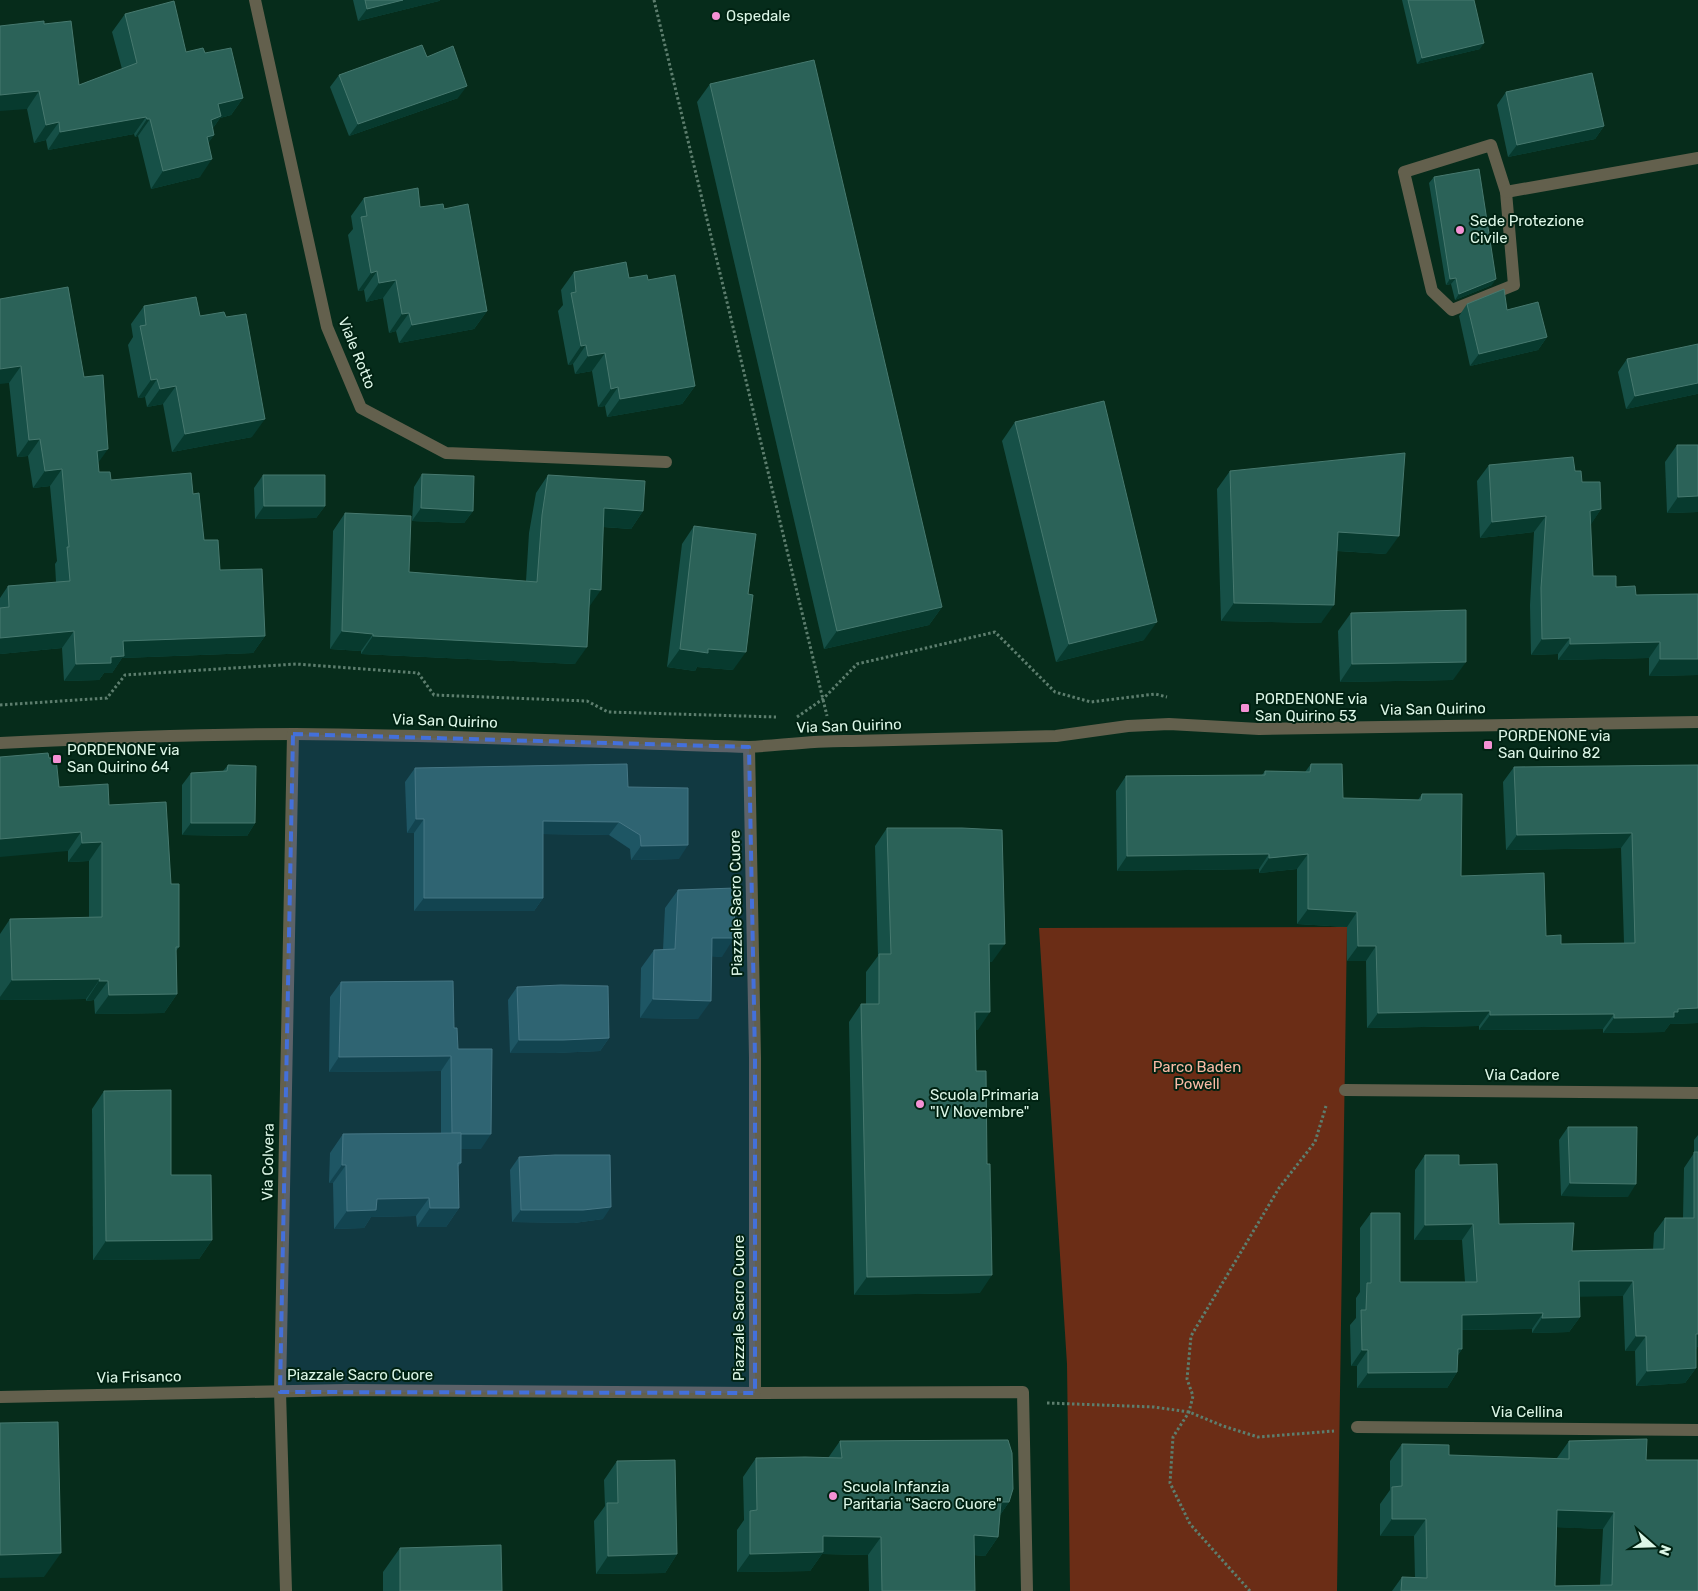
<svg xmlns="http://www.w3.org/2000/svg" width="1698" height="1591" font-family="Rubik,sans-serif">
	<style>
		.green { fill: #6b2d16 }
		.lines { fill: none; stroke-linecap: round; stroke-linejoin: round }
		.path { stroke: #5d7e6e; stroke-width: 3; stroke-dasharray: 2.5 2.5; stroke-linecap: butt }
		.minor { stroke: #63604d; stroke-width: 12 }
		.wall { fill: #165047; fill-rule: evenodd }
		.shaded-wall { fill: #073a2e }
		.building { fill: #2b6258; stroke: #47796f; fill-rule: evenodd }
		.marked { fill: #4370db; fill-opacity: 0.2; stroke: #4370db; stroke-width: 4; stroke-dasharray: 10 6; stroke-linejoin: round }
		.poi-dot { fill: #f491d4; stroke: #002212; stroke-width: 2 }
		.labels { text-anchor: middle; stroke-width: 4; stroke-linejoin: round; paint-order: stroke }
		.poi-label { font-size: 15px; fill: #dcf6e7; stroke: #002212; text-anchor: start }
		.street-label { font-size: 15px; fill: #dcf6e7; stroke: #002212 }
		.park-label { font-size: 15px; fill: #f8baa5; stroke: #002212 }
	</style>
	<rect width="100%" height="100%" fill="#062c1b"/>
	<polygon class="green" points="1347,927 1337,1591 1070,1591 1067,1364 1039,928"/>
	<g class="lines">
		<g class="path">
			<polyline points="654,0 827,716"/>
			<polyline points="0,705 107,698 125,675 296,664 418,673 434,695 587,701 608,712 776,717"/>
			<polyline points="797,717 823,699 857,664 995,632 1055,692 1091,702 1155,694 1167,697"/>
			<polyline points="1047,1403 1154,1407 1189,1412 1223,1426 1258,1437 1334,1431"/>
			<polyline points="1250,1591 1190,1524 1170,1483 1173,1437 1189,1412 1193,1396 1187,1379 1191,1336 1279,1188 1315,1142 1326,1106"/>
		</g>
		<g class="minor">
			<polyline points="255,0 327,327 361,408 446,453 666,462"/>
			<polygon points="1491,145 1506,192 1514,285 1452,310 1432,291 1404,172"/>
			<polyline points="1506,192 1698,158"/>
			<path d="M0 743C98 738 197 734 295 734 446 735 597 742 749 747 783 745 818 740 852 741L1056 736 1128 726 1169 724 1259 729 1698 722"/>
			<polyline points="1345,1090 1698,1093"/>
			<polyline points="755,1393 1023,1392 1027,1591"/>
			<polyline points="0,1397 347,1390 755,1393 755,1058 749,747"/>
			<polyline points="1357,1427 1698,1430"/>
			<polyline points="286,1591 280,1392 293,734"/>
		</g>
	</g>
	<g class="wall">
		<polygon points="353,0 440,0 439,1 358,21"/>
		<polygon points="1402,0 1474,0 1480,49 1417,64"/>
		<polygon points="125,14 186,52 205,53 243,98 231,115 220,118 213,128 214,135 208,143 200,177 151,189 138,136 135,137 134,134 48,150 46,140 34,143 27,109 44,24 79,85 122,69 112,32"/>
		<polygon points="427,57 458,98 349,136 330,87 339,75"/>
		<polygon points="710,84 942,607 929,625 824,649 697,102"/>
		<polygon points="1506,92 1604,126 1595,139 1508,157 1497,105"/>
		<polygon points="1434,177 1492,285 1455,300 1451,284 1446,285 1429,183"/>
		<polygon points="364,198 420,207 444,209 487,311 474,329 399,343 396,331 389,333 383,298 366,302 364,290 358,291 348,235 353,229 351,216"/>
		<polygon points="574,272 648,280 695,386 682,404 607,417 605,406 598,407 592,371 575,374 573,364 568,365 558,311 563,305 561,290"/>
		<polygon points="0,299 98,464 99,472 111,480 193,494 204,540 220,570 265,636 253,653 122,658 112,673 104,673 99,680 64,681 62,648 0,654 0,598 8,586 56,582 55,564 57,561 50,486 33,488 28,456 17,457"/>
		<polygon points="1467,304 1507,310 1547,337 1538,350 1470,366 1459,316"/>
		<polygon points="144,306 200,316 252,437 172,452 163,404 147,407 145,397 138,398 128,345 133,337 131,324"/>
		<polygon points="1627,359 1698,383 1698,393 1697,394 1626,409 1618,372"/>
		<polygon points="1015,422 1144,640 1056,662 1002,441"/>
		<polygon points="1677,445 1698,512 1667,513 1665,462"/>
		<polygon points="1489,465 1575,471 1582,482 1601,509 1590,525 1593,576 1636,595 1698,594 1698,675 1649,676 1649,658 1558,660 1558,654 1531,655 1530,605 1534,532 1480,538 1477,481"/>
		<polygon points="1230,471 1386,554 1337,551 1321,623 1221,621 1217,489"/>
		<polygon points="422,474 473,511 464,523 412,521 414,487"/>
		<polygon points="263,475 325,506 316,518 255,519 254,488"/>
		<polygon points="548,475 643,511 631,529 603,527 589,607 575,664 361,654 361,651 330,649 333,531 345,513 409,572 526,581 529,533 536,493"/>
		<polygon points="694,526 733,670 697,667 695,671 667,667 682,544"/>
		<polygon points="1351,613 1453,680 1340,682 1338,631"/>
		<polygon points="49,758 59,787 109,805 171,884 179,947 176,951 177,994 164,1013 95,1014 94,1000 86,1001 86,999 0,1000 0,934 10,919 89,918 89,861 68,862 68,851"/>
		<polygon points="1311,764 1343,798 1418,800 1422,794 1461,876 1546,936 1561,944 1624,943 1621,848 1506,850 1503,782 1514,767 1698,765 1698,1023 1670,1024 1664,1032 1603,1033 1603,1029 1479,1030 1479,1026 1367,1028 1366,961 1347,961 1347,927 1297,924 1297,869 1259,873 1259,869 1117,871 1116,791 1126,776 1262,775 1265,771 1305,772"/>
		<polygon points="228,765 255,823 247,836 182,835 182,785 191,773 223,771"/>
		<polygon points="415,768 628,787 679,859 631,860 630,849 609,835 543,834 543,898 534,911 414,911 414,833 407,833 405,782"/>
		<polygon points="887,828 992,962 990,962 978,1030 976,1030 980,1293 854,1295 849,1022 861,1004 866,1004 866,972 878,956 875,846"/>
		<polygon points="678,890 722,957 712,956 698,1019 640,1018 641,968 654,950 663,950 665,908"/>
		<polygon points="341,982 454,1028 458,1049 481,1149 461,1149 461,1163 458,1167 459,1208 446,1227 417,1227 416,1216 371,1217 364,1228 334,1229 333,1183 329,1183 330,1153 343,1134 441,1133 441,1071 329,1072 330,997"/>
		<polygon points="517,987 609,1038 600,1051 555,1053 510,1053 508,1000"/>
		<polygon points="104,1091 171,1175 212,1240 199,1259 93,1260 92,1109"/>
		<polygon points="1568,1127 1628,1197 1561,1196 1559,1140"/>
		<polygon points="1698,1135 1698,1346 1696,1349 1696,1368 1685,1383 1636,1386 1635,1351 1625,1351 1623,1296 1580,1296 1580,1317 1569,1332 1532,1333 1532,1329 1462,1330 1462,1349 1458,1355 1457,1372 1447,1388 1357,1388 1357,1366 1351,1366 1350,1325 1356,1318 1356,1298 1360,1292 1360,1228 1371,1213 1400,1282 1465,1282 1462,1240 1414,1240 1415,1170 1425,1155 1459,1165 1499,1224 1572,1251 1653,1250 1654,1233 1665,1218 1683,1218 1684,1168 1694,1153 1694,1140"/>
		<polygon points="519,1157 603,1219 574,1223 512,1222 510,1170"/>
		<polygon points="840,1441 1009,1502 1000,1515 998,1537 985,1556 974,1555 975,1591 869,1591 868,1555 822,1554 810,1571 737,1572 737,1530 744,1520 743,1477 756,1458 828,1458"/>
		<path d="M1569 1441 1646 1460 1698 1591H1401L1415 1578 1414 1536H1380V1504L1390 1490V1461L1402 1444 1449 1455 1557 1459V1458ZM1557 1527 1603 1529 1600 1585 1555 1586Z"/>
		<polygon points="617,1461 677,1554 665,1573 596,1574 594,1521 605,1506 604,1480"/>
		<polygon points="400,1548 502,1591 383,1591 383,1572"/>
		<polygon points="1402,1577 1401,1591 1392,1591"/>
	</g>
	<g class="shaded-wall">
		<polygon points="403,0 440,0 439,1 358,21 367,9"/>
		<polygon points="1484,43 1480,49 1417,64 1422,58"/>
		<polygon points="467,86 458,98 349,136 358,124"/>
		<polygon points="39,91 27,109 0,111 0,95"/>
		<polygon points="243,98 231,115 220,118 209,134 198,138 218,104"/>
		<polygon points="146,117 134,134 48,150 60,132"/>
		<polygon points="147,119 150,119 138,136 135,137"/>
		<polygon points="59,122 46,140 34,143 46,125"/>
		<polygon points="1604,126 1595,139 1508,157 1517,145"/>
		<polygon points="214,135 202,152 207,137"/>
		<polygon points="212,159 200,177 151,189 163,171"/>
		<polygon points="377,271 364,290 358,291 371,273"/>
		<polygon points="1456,278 1451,284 1446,285 1450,279"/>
		<polygon points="1496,279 1492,285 1455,300 1459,294"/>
		<polygon points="396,280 383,298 366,302 379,283"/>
		<polygon points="487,311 474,329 399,343 412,325"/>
		<polygon points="409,313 396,331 389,333 402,314"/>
		<polygon points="1547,337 1538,350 1470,366 1479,354"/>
		<polygon points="586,345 573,364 568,365 581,346"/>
		<polygon points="605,353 592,371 575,374 588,356"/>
		<polygon points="21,366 9,383 0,384 0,369"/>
		<polygon points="157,379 145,397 138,398 151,380"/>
		<polygon points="1698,383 1698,393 1697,394 1626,409 1635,396"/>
		<polygon points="176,386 163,404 147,407 160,389"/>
		<polygon points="695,386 682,404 607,417 620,399"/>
		<polygon points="618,387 605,406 598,407 611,389"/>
		<polygon points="265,419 252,437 172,452 185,434"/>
		<polygon points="40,439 28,456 17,457 29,440"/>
		<polygon points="108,449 96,466 97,451"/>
		<polygon points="62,469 50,486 33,488 45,471"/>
		<polygon points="1698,496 1698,512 1667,513 1678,497"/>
		<polygon points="264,506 325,506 316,518 255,519"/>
		<polygon points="421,508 473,511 464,523 412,521"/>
		<polygon points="604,508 643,511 631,529 592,526"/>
		<polygon points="1601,509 1590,526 1590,511"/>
		<polygon points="1546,516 1534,532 1480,538 1492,522"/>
		<polygon points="1338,532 1399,536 1386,554 1325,550"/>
		<polygon points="590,589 601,590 589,607"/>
		<polygon points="1234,603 1334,605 1321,623 1221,621"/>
		<polygon points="942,607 929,625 824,649 837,631"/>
		<polygon points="1157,622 1144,640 1056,662 1069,644"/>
		<polygon points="74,631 62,648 0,654 0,638"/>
		<polygon points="342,631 373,634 361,651 330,649"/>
		<polygon points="265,636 253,653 122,658 112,673 104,673 99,680 64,681 76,664 123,641"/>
		<polygon points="373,636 587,647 575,664 361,654"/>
		<polygon points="1570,638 1558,654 1531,655 1542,639"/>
		<polygon points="1660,642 1649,658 1558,660 1570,644"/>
		<polygon points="680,649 708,649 746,652 733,670 697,667 695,671 667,667"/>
		<polygon points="1660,659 1698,659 1698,675 1649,676"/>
		<polygon points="1466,662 1453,680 1340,682 1352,664"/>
		<polygon points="416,819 424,819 414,833 407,833"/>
		<polygon points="543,821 619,822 609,835 534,834"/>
		<polygon points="191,823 255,823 247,836 182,835"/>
		<polygon points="81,832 68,851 0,857 0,839"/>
		<polygon points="1632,833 1621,848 1506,850 1517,835"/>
		<polygon points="102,842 89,861 68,862 82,843"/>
		<polygon points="688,845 679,859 631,860 641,846"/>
		<polygon points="1269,854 1259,869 1117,871 1127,856"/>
		<polygon points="1308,854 1297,869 1259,873 1269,858"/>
		<polygon points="424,898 543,898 534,911 414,911"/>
		<polygon points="1308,909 1357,912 1347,927 1297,924"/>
		<polygon points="712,938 734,938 722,957 699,956"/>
		<polygon points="989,944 1005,944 992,962 977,962"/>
		<polygon points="1358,946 1376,946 1366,961 1347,961"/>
		<polygon points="100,979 86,999 0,1000 0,997 12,980"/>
		<polygon points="99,981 108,981 94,1000 86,1001"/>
		<polygon points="177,994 164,1013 95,1014 109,995"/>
		<polygon points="653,999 711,1001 698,1019 640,1018"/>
		<polygon points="1698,1008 1698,1023 1670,1024 1664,1032 1603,1033 1614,1018 1678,1009"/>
		<polygon points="1490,1011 1479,1026 1367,1028 1378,1013"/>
		<polygon points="975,1012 990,1012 978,1030 963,1030"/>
		<polygon points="1614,1014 1603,1029 1479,1030 1490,1015"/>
		<polygon points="609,1038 600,1051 555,1053 510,1053 519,1040"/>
		<polygon points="451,1056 441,1071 329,1072 339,1057"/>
		<polygon points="452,1134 491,1134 481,1149 441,1149"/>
		<polygon points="342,1165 346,1165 333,1183 329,1183"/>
		<polygon points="1570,1183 1636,1184 1628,1197 1561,1196"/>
		<polygon points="429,1198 416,1216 371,1217 364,1228 334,1229 347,1211 377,1199"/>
		<polygon points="611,1207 603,1219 574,1223 512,1222 521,1210"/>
		<polygon points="430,1208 459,1208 446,1227 417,1227"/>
		<polygon points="1473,1224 1462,1240 1414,1240 1425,1225"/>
		<polygon points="212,1240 199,1259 93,1260 106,1241"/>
		<polygon points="992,1275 980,1293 854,1295 867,1277"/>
		<polygon points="1579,1281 1633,1281 1623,1296 1569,1297"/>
		<polygon points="1543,1313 1532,1329 1451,1330 1462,1315"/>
		<polygon points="1580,1317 1569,1332 1532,1333 1542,1318"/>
		<polygon points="1696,1334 1698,1334 1698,1346 1696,1349"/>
		<polygon points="1636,1336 1646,1336 1635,1351 1625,1351"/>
		<polygon points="1458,1349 1462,1349 1451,1364"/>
		<polygon points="1362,1350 1368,1350 1357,1366 1351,1366"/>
		<polygon points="1696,1368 1685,1383 1636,1386 1647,1371"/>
		<polygon points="1457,1372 1447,1388 1357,1388 1368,1373"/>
		<polygon points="1001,1502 1009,1502 996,1521"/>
		<polygon points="1557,1510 1614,1512 1603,1529 1546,1527"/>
		<polygon points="1392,1519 1426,1519 1414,1536 1380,1536"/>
		<polygon points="974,1535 998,1537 985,1556 961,1554"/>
		<polygon points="823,1536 881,1537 868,1555 822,1554 810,1571 737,1572 750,1554"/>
		<polygon points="61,1553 44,1577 0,1578 0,1555"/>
		<polygon points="677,1554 665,1573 596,1574 608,1556"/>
	</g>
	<g class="building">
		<polygon points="365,0 403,0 367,9"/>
		<polygon points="1408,0 1474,0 1484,43 1422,58"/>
		<polygon points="174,1 186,52 203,48 205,53 231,48 243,98 218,104 221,116 211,120 214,135 207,137 212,159 163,171 150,119 147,119 146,117 60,132 59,122 46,125 39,91 0,95 0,26 44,21 44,24 71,21 79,85 137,63 125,14"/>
		<polygon points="422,45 427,57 453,46 467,86 358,124 339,75"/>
		<polygon points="814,60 942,607 837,631 710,84"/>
		<polygon points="1592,73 1604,126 1517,145 1506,92"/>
		<polygon points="1479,169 1496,279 1459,294 1456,278 1450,279 1434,177"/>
		<polygon points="418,188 420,207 443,204 444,209 468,204 487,311 412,325 409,313 402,314 396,280 379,283 377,271 371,273 361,217 367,216 364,198"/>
		<polygon points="626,262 629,278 647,275 648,280 675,275 695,386 620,399 618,387 611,389 605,353 588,356 586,345 581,346 571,293 576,292 574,272"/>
		<polygon points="68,287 84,377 103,375 108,449 97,451 99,472 110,472 111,480 191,473 193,494 199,493 204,540 218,540 220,570 262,569 265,636 123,641 124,656 111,657 111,663 76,664 74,631 0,638 0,608 9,607 8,586 70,581 67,547 69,547 62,469 45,471 40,439 29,440 21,366 0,369 0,299"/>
		<polygon points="1504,289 1507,310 1538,302 1547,337 1479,354 1467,304"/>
		<polygon points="196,297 200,316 224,312 226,317 246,314 265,419 185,434 176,386 160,389 157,379 151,380 140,326 146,325 144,306"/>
		<polygon points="1698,344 1698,383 1635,396 1627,359"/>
		<polygon points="1104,401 1157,622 1069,644 1015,422"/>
		<polygon points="1677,445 1698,445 1698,496 1678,497"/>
		<polygon points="1405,453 1399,536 1338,532 1334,605 1234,603 1230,471"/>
		<polygon points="1573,457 1575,471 1581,471 1582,482 1600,482 1601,509 1590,511 1593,576 1616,576 1616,587 1635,586 1636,595 1698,594 1698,659 1660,659 1660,642 1570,644 1570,638 1542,639 1541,588 1546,516 1492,522 1489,465"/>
		<polygon points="422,474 474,476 473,511 421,508"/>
		<polygon points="263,475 325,475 325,506 264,506"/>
		<polygon points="548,475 645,481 643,511 604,508 601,590 590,589 587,647 373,636 373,634 342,631 345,513 411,516 409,572 537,582 542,515"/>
		<polygon points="694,526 756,534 748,594 753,595 746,652 708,649 708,653 680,649"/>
		<polygon points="1466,610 1466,662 1352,664 1351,613"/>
		<polygon points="48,753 49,758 56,758 59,787 108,784 109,805 166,802 171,884 179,884 179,947 176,947 177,994 109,995 108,981 99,981 100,979 12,980 10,919 102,917 102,842 82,843 81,832 0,839 0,757"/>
		<polygon points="627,764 628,787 688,788 688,845 641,846 640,835 619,822 543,821 543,898 424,898 424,819 416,819 415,768"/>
		<polygon points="1311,764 1342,764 1343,798 1421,800 1422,794 1462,794 1461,876 1544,873 1546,936 1561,935 1561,944 1635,943 1632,833 1517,835 1514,767 1698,765 1698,1008 1678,1009 1678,1012 1674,1012 1674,1017 1614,1018 1614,1014 1490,1015 1490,1011 1378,1013 1376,946 1358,946 1357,912 1308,909 1308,854 1269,858 1269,854 1127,856 1126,776 1265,775 1265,771 1310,772"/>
		<polygon points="228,765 256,766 255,823 191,823 191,773 227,771"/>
		<polygon points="887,828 962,828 1002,830 1005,944 989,944 990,1012 975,1012 976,1071 986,1071 987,1164 990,1164 992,1275 867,1277 861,1004 879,1004 879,954 891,954"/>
		<polygon points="735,888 734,938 712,938 711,1001 653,999 654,950 675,949 678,890"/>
		<polygon points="453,981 454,1028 457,1028 458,1049 492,1049 491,1134 461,1134 461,1133 452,1133 451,1056 339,1057 341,982"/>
		<polygon points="561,985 608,986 609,1038 563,1040 519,1040 517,987"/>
		<polygon points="171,1090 171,1175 211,1175 212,1240 106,1241 104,1091"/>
		<polygon points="1568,1127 1637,1127 1636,1184 1570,1183"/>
		<polygon points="461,1133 461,1163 458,1163 459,1208 430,1208 429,1198 377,1199 376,1210 347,1211 346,1165 342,1165 343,1134"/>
		<polygon points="1694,1152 1698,1152 1698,1334 1696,1334 1696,1368 1647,1371 1646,1336 1636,1336 1633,1281 1579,1281 1580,1317 1542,1318 1543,1313 1462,1315 1462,1349 1458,1349 1457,1372 1368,1373 1368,1350 1362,1350 1361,1310 1366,1310 1367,1283 1371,1283 1371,1213 1400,1213 1400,1282 1477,1282 1473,1224 1425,1225 1425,1155 1459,1155 1459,1165 1497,1164 1499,1224 1574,1223 1572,1251 1664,1249 1665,1218 1694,1218"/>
		<polygon points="555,1155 610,1155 611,1207 583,1210 521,1210 519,1157"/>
		<polygon points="58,1422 61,1553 0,1555 0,1423"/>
		<path d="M1647 1439 1646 1460H1698V1591H1401L1402 1577 1427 1578 1426 1519H1392V1487L1402 1486V1444L1449 1445V1455L1569 1459V1441ZM1557 1510 1614 1512 1612 1585 1555 1586Z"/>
		<polygon points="1008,1440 1012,1453 1013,1489 1009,1502 1001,1502 998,1537 974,1535 975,1591 882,1591 881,1537 823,1536 823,1552 750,1554 750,1511 757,1510 756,1458 805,1457 842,1458 840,1441"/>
		<polygon points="675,1460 677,1554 608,1556 607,1503 618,1503 617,1461"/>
		<polygon points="501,1545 502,1591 400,1591 400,1548"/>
	</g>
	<path class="marked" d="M293 734 749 747 755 1058V1393L280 1392Z"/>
	<g class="poi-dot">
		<circle cx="716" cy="16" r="5"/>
		<circle cx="1460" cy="230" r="5"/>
		<rect x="1240" y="703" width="10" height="10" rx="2.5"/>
		<rect x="1483" y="740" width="10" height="10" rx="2.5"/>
		<rect x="52" y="754" width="10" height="10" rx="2.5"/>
		<circle cx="920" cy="1104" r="5"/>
		<circle cx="833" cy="1496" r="5"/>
	</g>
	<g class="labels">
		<g class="poi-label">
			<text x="726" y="21">Ospedale</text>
			<text x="1470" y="226">Sede Protezione<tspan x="1470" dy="17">Civile</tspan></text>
			<text x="1255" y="704">PORDENONE via<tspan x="1255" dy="17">San Quirino 53</tspan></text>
			<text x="1498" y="741">PORDENONE via<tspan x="1498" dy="17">San Quirino 82</tspan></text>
			<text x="67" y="755">PORDENONE via<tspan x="67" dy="17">San Quirino 64</tspan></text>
			<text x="930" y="1100">Scuola Primaria<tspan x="930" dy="17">"IV Novembre"</tspan></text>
			<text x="843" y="1492">Scuola Infanzia<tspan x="843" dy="17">Paritaria "Sacro Cuore"</tspan></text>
		</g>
		<g class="street-label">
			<text transform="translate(357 353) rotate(68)" y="5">Viale Rotto</text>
			<text transform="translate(1433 709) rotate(-1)" y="5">Via San Quirino</text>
			<text transform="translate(445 721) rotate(2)" y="5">Via San Quirino</text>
			<text transform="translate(849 726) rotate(-2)" y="5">Via San Quirino</text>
			<text transform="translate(736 903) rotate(-91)" y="5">Piazzale Sacro Cuore</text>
			<text x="1522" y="1080">Via Cadore</text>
			<text transform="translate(268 1162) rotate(-89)" y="5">Via Colvera</text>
			<text transform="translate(739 1308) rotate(-90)" y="5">Piazzale Sacro Cuore</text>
			<text x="360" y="1380">Piazzale Sacro Cuore</text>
			<text transform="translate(139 1377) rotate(-1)" y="5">Via Frisanco</text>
			<text x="1527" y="1417">Via Cellina</text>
		</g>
		<g class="park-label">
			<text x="1197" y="1072">Parco Baden<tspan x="1197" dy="17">Powell</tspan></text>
		</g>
	</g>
	<g transform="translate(1653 1546) rotate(110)" stroke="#002212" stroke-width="4" paint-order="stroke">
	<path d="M0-4L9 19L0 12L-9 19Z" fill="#dcf6e7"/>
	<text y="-8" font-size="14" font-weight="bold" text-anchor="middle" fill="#dcf6e7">N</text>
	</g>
</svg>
